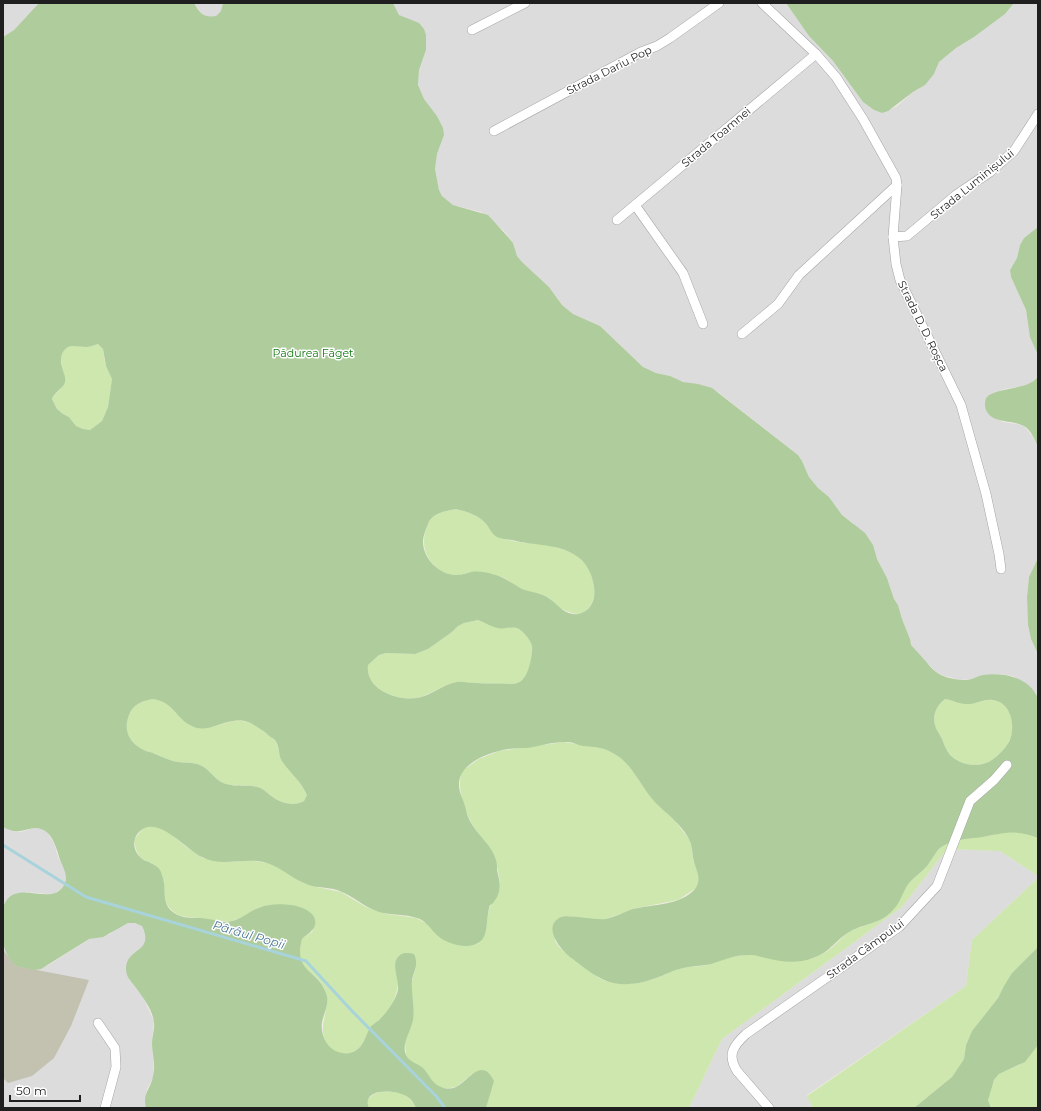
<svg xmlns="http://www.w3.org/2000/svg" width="1041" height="1111" font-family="Montserrat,sans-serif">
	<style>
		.residential { fill: #dddcdc }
		.construction { fill: #c3c2b1 }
		.grass { fill: #cee7ae }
		.forest { fill: #aecc9c; fill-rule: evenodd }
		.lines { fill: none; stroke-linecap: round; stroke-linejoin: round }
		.stream { stroke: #a8d3db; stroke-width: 3 }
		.minor-casing { stroke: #a3a3a3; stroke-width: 10 }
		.minor { stroke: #fff; stroke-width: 9 }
		.labels { text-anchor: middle; stroke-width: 3; stroke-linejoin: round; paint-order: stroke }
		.street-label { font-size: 11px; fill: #1f1f1f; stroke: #fff }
		.park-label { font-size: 11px; fill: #117811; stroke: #fff }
		.water-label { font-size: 12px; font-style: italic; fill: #49789b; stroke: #fff }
	</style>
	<rect width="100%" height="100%" fill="#efebe5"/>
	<g class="residential">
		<polygon points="3,3 39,3 14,30 3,37"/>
		<polygon points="194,3 223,3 221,11 216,16 209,17 202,14"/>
		<polygon points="393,3 786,3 809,36 833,61 863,102 874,110 882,113 897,106 913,92 919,89 934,74 939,62 956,48 974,37 1005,14 1014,3 1038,3 1038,227 1024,238 1020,245 1017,258 1010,270 1011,277 1026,310 1029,330 1038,355 1038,377 1027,385 1005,389 991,394 997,419 1003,422 1017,424 1024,426 1033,437 1038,447 1038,558 1029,577 1027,597 1028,625 1031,639 1038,654 1038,698 1036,693 1013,676 998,674 977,677 970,680 956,679 942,675 936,672 910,645 910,639 902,619 898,605 894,599 887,578 877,559 853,523 842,515 829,497 818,488 809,477 802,461 798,455 718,392 677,380 670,376 656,373 643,367 600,326 573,314 562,305 549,287 522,262 517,256 513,243 504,231 498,226 481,212 453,205 442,196 439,190 435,169 437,154 444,135 437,116 424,99 418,85 419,70 426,50 426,35 412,21 399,15"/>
		<polygon points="3,827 13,831 20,832 34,828 41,828 47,832 54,843 58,857 65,869 66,876 65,883 61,889 55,893 48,894 26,892 4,907 3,912"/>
		<polygon points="947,849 1000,851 1038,876 1038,878 972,940 966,986 807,1095 813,1108 689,1108 722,1039 902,907"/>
		<polygon points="128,923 135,923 142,925 146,938 145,945 139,950 129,980 142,995 154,1021 152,1041 154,1076 147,1089 145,1103 146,1108 3,1108 3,944 4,949 47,966 89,939 110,934 115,929"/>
	</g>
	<polygon class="construction" points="3,950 16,966 89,980 71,1026 54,1058 32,1076 8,1083 3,1078"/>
	<g class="grass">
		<path d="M98 344 103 349 105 363 112 379 108 407 102 421 90 430 83 429 76 426 69 417 63 414 57 409 52 399C54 393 61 391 63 385 69 373 51 353 70 346 75 345 81 347 86 347 90 347 94 345 98 344Z"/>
		<path d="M456 509C468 512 479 515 487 525 492 531 496 536 503 538 515 543 529 543 542 544 554 546 566 550 576 555 594 564 605 609 578 614 576 614 572 613 569 612 557 609 554 600 545 596 535 592 525 592 516 586 511 582 504 577 498 576 491 574 479 572 471 572 467 573 463 574 459 575 446 576 436 569 429 559 422 547 423 536 428 524 432 513 445 511 456 509Z"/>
		<path d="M478 620C487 622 495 627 505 628 510 628 514 626 519 629 524 632 531 641 532 646 533 655 530 672 523 679 520 683 515 684 510 684 498 683 487 684 476 683 470 683 463 681 457 682 443 684 429 696 417 698 396 701 365 689 368 665L379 655 386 653 415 654 428 649 452 632 458 626 464 623Z"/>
		<path d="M153 699 160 700 167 704 186 722 212 727 233 721 240 720 254 724 276 741 280 755 304 789 307 795 304 801C293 807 280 803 270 795 266 792 263 788 257 787 246 784 232 788 221 782 213 777 208 768 200 765 193 762 185 763 178 762 170 761 163 757 155 754 151 752 147 752 144 750 129 743 123 730 129 715 133 704 142 701 153 699Z"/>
		<path d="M945 699C955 700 963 704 973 703 980 703 986 699 993 700 1011 703 1016 725 1010 739 1007 748 999 755 992 760 980 768 961 766 950 755 946 750 944 744 942 739 940 734 936 730 935 725 932 715 937 705 945 699Z"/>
		<path d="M564 742 606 749 619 756 635 771 650 796 676 822 689 839 692 846 693 860 699 874V881L696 888 678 900 637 908 603 920 589 919 568 916 554 927 555 941 559 947 599 978C617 987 638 985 656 978 665 975 673 970 682 968 690 966 699 967 707 965 725 959 741 952 761 956L811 959C818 956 824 954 830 949 838 943 844 934 853 930 866 924 881 923 891 912 899 904 901 895 907 886 912 878 920 873 926 867 932 860 936 851 943 845 953 838 975 838 988 836 994 835 999 833 1005 832 1016 830 1029 833 1038 838V876L1000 851 947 849 902 907 722 1039 689 1108H486L488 1101 472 1074 456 1087 449 1088H441L435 1084 416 1064 410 1061 406 1055 405 1042 413 1002 412 995V981L416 967 398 980C398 994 392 1007 382 1018 378 1021 373 1024 370 1028 366 1034 365 1041 360 1047 352 1056 336 1056 328 1046 314 1026 334 1008 324 988 314 967 293 974 302 939L313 931 290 905H268L261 907 243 917 229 922 180 916C155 902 170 887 160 871 151 856 138 868 134 840L142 829 148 826H156L169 832 185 846 203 858 218 861 232 862 246 860 268 863 281 869 300 881 317 887 341 892 366 907 380 912 387 914 416 918 428 924 432 930 464 945 478 944C488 934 486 923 489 910 491 901 500 896 500 886 500 880 496 857 493 853 490 847 484 842 480 836 468 820 455 791 462 771L479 759 499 751Z"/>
		<polygon points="1038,878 1038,947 1012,973 998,998 972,1031 966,1045 964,1059 952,1077 914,1108 813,1108 807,1096 966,986 972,940"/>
		<path d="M1038 1045V1108H991C990 1105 988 1102 988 1099 988 1092 994 1079 999 1074 1005 1069 1013 1069 1019 1065 1028 1060 1031 1052 1038 1045Z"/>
		<path d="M380 1092C397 1091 408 1092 416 1108H369L368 1106V1099L374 1094Z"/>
	</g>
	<g class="forest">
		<path d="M39 3H194C200 13 203 18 216 16L221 11 223 3H393L399 15 419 23 424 29 426 35V50L419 70 418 85 424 99 437 116 443 128 444 135 437 154 435 169 439 190 442 196 453 205 488 215 508 237 513 243 517 256 522 262 549 287 562 305 573 314 600 326 643 367 656 373 670 376 683 382 698 384 712 388 798 455 802 461 809 477 818 488 829 497 842 515 865 533 873 545 877 559 887 578 894 599 898 605 902 619 910 639 911 645C914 649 918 652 921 656 928 663 932 671 941 675 949 679 959 680 968 680 973 679 978 676 983 675 1003 672 1029 677 1038 698V838C1016 829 1004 833 983 837 968 839 949 839 938 850 934 855 931 861 927 866 921 873 912 878 907 886 902 894 900 903 893 910 881 924 866 923 851 931 836 939 831 952 813 958 797 964 782 962 766 958 757 956 757 955 748 955 735 955 723 960 711 964 701 966 692 966 683 968 673 970 665 975 656 978 648 981 637 984 628 984 604 986 588 970 570 957 560 949 543 928 559 918 566 913 595 921 606 919 615 917 624 912 633 909 653 904 680 906 695 889 702 879 697 872 694 862 692 856 693 850 691 844 685 826 666 814 654 801 639 784 632 762 611 752 602 747 593 747 583 746 573 744 575 742 565 742 552 742 540 746 527 748 521 748 515 748 508 749 490 752 458 763 459 785 459 792 462 797 464 803 467 812 466 813 470 821 477 835 492 845 496 860 497 863 497 867 497 870 499 880 502 887 497 897 489 911 491 898 488 914 486 926 488 942 473 945 462 948 446 943 438 936 430 929 427 921 417 918 405 914 391 915 379 912 364 907 352 895 337 890 328 887 318 888 309 885 294 880 282 868 267 863 246 856 223 868 202 857 185 849 156 812 138 833 132 840 133 851 141 858 143 860 146 861 149 862 156 866 160 867 162 875 168 890 158 907 180 916 189 919 199 917 208 919 218 920 216 922 227 922 240 921 249 911 261 907 274 902 307 903 314 917 319 928 309 933 302 939 293 973 318 969 326 993 330 1004 324 1012 322 1022 320 1035 327 1048 338 1052 344 1054 350 1054 355 1051 364 1046 365 1036 370 1028 372 1024 378 1022 381 1018 388 1011 396 999 398 990 399 980 393 969 396 960 400 952 407 952 414 954 419 965 414 970 412 980 411 994 415 1007 413 1020 411 1031 401 1044 406 1055 409 1062 417 1063 423 1068 429 1074 432 1084 441 1087 445 1089 452 1089 456 1087 469 1080 482 1056 494 1081L486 1108H416C414 1104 412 1100 409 1098 399 1089 360 1087 369 1108H146C142 1093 151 1089 153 1076 156 1066 152 1054 152 1043 152 1036 155 1029 154 1022 153 1012 145 1000 139 992 134 984 126 979 126 969 126 947 155 953 142 926L135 923H128L103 937 89 939 41 969 34 970 16 966C3 952 3 946 3 928 3 919 1 908 6 901 20 880 52 907 64 885 70 874 60 864 58 853 55 844 51 832 41 829 34 826 27 830 20 831 15 832 8 830 3 827V37L14 30ZM98 344 103 349 106 366 112 379 108 407 102 421 90 430 83 429 76 426 69 417 63 414 57 409 52 399C54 392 63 389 65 382 66 376 63 372 62 367 59 359 62 346 73 346 77 346 81 347 86 347 90 347 94 345 98 344ZM456 509C468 512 479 515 487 525 490 529 492 534 497 537 501 539 507 539 512 540 534 546 559 543 578 557 594 567 605 609 578 614 563 616 556 601 545 596 535 591 525 592 517 586 509 581 501 576 492 574 486 572 478 571 471 572 466 573 462 575 456 575 440 575 423 559 423 542 423 536 426 529 428 524 432 513 445 511 456 509ZM478 620C485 622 491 627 498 628 505 630 512 625 519 629 524 632 531 641 532 646 533 654 529 673 523 679 520 683 515 684 510 684 498 683 487 684 476 683 470 683 463 681 457 682 443 684 431 696 417 698 396 701 365 689 368 665L379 655 386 653 415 654 428 649 452 632 458 626 464 623ZM153 699C174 702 176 719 192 726 205 733 219 723 233 721 247 718 255 726 266 733 268 736 273 738 275 740 280 746 278 755 282 761 290 773 301 781 307 795L304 801C293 807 280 803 270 795 266 792 263 788 257 787 246 784 232 788 221 782 213 777 208 768 200 765 193 762 185 763 178 762 170 761 163 757 155 754 152 752 147 752 144 750 129 743 123 730 129 715 133 704 142 701 153 699ZM945 699C953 700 959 704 966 704 975 705 984 698 993 700 1012 703 1016 727 1009 742 1005 749 999 755 992 760 980 768 961 766 950 755 946 750 944 744 942 739 940 734 936 730 935 725 932 715 937 705 945 699Z"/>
		<polygon points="786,3 1014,3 1005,14 974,37 956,48 939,62 934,74 925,85 913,92 888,111 882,113 874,110 863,102 833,61 809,36"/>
		<polygon points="1038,227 1038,355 1030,337 1026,310 1011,277 1010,270 1017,258 1020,245 1024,238"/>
		<path d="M1038 377V447C1035 440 1031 430 1024 426 1012 419 988 425 985 406 985 403 985 399 987 397 992 390 1020 388 1028 384 1032 382 1035 380 1038 377Z"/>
		<polygon points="1038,558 1038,654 1031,639 1028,625 1027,597 1029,577"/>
		<polygon points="1038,947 1038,1045 1025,1062 1005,1071 999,1074 994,1080 988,1100 991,1108 914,1108 952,1077 964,1059 966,1045 972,1031 998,998 1004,986 1012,973"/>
	</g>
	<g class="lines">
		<polyline class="stream" points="3,845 86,897 306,961 352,1011 436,1096 445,1108"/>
		<g class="minor-casing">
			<g id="minor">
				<polyline points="762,3 816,54 836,77 863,119 896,178 897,185 893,237 896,264 900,280 961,405 986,494 999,554 1001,569"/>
				<polyline points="472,30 525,3"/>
				<polyline points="494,131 641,52 657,46 670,38 719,3"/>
				<polyline points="635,205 683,273 703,324"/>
				<polyline points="617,220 816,54"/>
				<polyline points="893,237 907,236 956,195 990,172 1014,151 1038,114"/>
				<polyline points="742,334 778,304 799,275 897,185"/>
				<polyline points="98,1023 115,1048 116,1067 105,1108"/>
				<path d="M769 1108 737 1071C727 1055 733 1046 746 1034L899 927 937 886 970 801 994 780 1007 765"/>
			</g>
		</g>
		<use href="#minor" class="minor"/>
	</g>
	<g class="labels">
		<g class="street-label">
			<text transform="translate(609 70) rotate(-27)" y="4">Strada Dariu Pop</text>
			<text transform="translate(716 137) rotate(-40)" y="4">Strada Toamnei</text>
			<text transform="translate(972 184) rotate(-39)" y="4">Strada Luminișului</text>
			<text transform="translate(923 326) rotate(64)" y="4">Strada D. D. Roșca</text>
			<text transform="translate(865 949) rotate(-36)" y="4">Strada Câmpului</text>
		</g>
		<g class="park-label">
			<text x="313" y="357">Pădurea Făget</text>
		</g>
		<g class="water-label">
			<text transform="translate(249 935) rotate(16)" y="4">Pârâul Popii</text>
		</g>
	</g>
	<rect width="1041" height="1111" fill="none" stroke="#1f1f1f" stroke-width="8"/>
	<path d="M10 1095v6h70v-6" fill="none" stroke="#1f1f1f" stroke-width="2"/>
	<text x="16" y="1095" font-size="12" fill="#1f1f1f" stroke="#ffffff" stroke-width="3" paint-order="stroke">50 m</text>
</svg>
